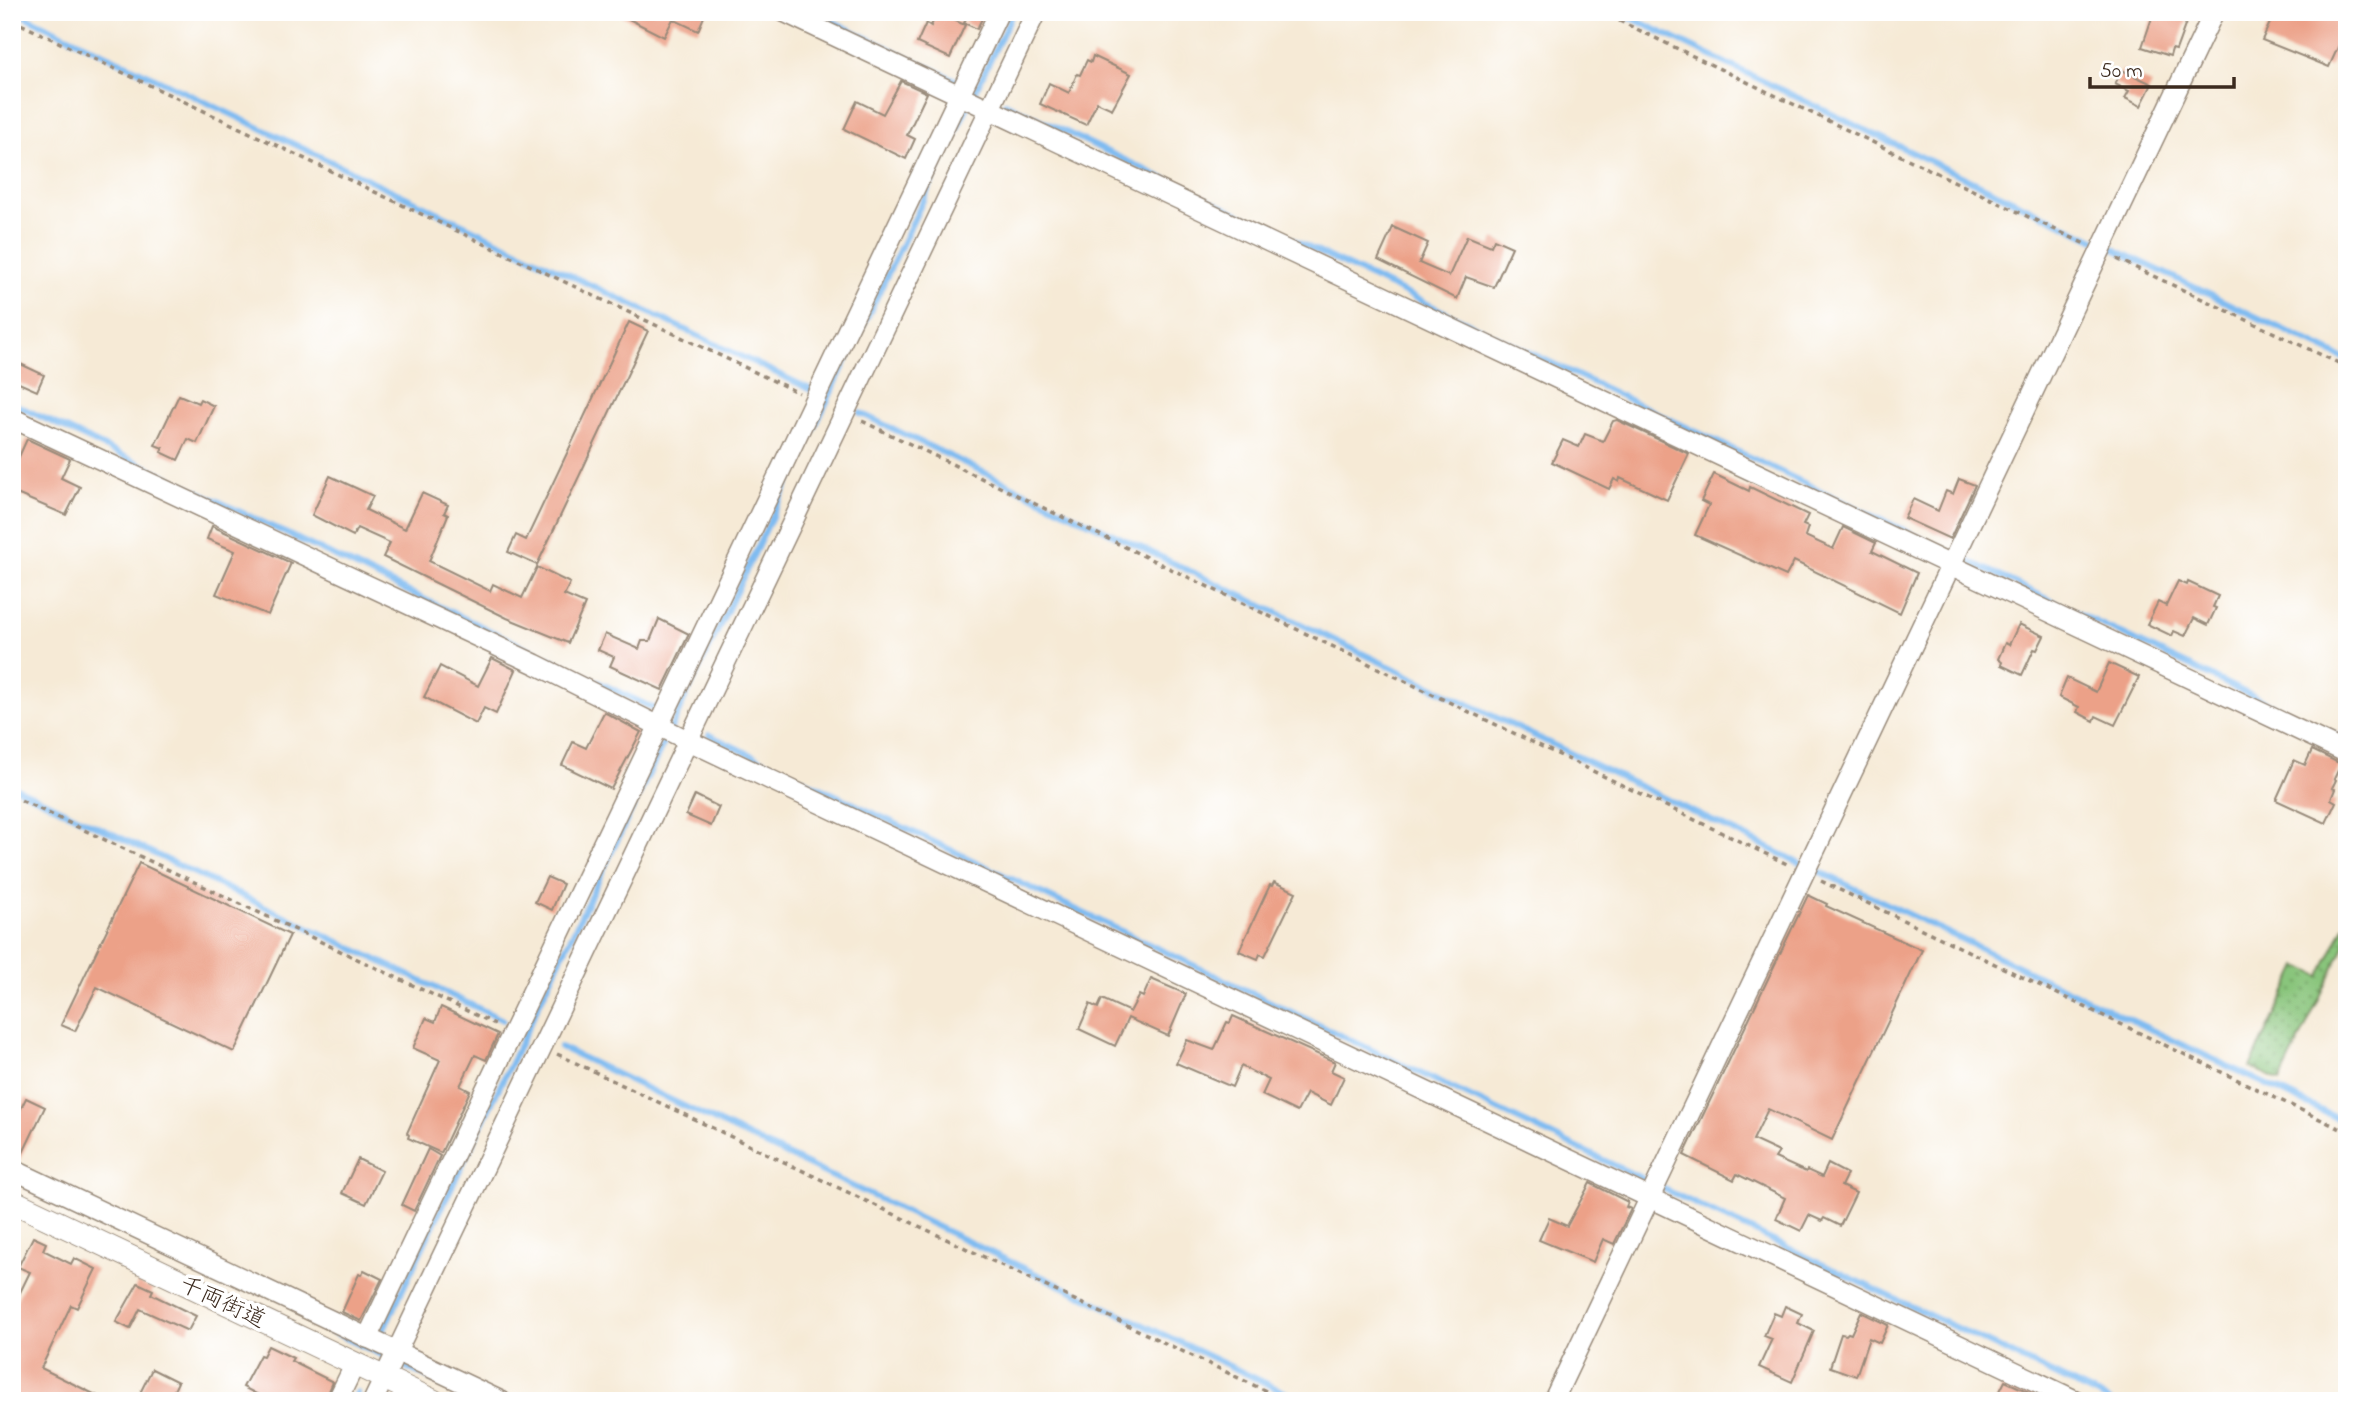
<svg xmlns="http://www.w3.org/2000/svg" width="2359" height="1413" font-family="'Indie Flower','Klee One',sans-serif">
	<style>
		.grass { fill: url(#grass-dots); stroke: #62784c; stroke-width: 2 }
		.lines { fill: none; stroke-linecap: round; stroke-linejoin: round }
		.stream { stroke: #7fbbf1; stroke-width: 6 }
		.building { fill: #eca188 }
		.minor-casing { stroke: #988a7a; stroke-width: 22 }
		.tertiary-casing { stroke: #988a7a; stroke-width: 25 }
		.path { stroke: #988a7a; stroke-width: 3.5; stroke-dasharray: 5 5; stroke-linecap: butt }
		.minor { stroke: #fff; stroke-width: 19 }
		.tertiary { stroke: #fff; stroke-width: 23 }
		.labels { text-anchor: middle; stroke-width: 7; stroke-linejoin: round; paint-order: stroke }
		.street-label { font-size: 23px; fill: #3b2a1e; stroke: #fff }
	</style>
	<defs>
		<pattern id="grass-dots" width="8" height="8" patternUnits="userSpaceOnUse" patternTransform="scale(1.75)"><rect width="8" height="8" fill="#89c57b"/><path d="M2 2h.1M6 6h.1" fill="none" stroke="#71a064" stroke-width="1.8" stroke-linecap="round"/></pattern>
	</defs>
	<rect width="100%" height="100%" fill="#fff"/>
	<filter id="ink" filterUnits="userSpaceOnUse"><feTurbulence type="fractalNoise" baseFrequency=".0143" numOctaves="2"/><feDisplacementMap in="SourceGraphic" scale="14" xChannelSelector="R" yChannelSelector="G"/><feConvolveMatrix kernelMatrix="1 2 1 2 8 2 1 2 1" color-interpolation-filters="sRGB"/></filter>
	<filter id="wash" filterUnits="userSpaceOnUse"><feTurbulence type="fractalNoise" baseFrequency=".00686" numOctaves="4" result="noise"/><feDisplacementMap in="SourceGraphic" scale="28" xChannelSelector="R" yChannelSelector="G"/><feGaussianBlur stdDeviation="1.57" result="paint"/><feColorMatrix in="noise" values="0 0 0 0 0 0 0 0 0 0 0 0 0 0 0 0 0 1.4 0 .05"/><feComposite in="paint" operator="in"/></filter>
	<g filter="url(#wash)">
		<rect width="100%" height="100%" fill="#f6ead6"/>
		<polygon class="grass" points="2347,920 2347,940 2280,1081 2250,1067 2298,966 2320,976"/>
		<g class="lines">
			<g class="stream">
				<polyline points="16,12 814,391"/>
				<polyline points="813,12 955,80"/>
				<polyline points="1619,12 2095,240"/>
				<polyline points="1005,103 2347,741"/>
				<polyline points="2110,247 2347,360"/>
				<polyline points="12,403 661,712"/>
				<polyline points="860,413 1800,863"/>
				<polyline points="709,735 2110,1401"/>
				<polyline points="12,786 503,1020"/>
				<polyline points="1814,869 2347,1123"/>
				<polyline points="560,1047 1303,1401"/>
				<polyline points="316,1324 384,1356"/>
				<polyline points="381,1335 1013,12"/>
				<polyline points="406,1367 477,1401"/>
				<polyline points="353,1401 357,1393"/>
			</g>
		</g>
		<g id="blocks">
			<g class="building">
				<polygon points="615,12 706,12 698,31 673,19 664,37"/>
				<polygon points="969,12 985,12 977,29 964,23"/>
				<polygon points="2154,12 2164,12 2187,20 2176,50 2172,49 2170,56 2142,47"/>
				<polygon points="2275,12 2347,12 2347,38 2343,36 2329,67 2262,40"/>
				<polygon points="937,13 965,25 950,58 917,43 926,23 931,26"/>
				<polygon points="1093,56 1131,74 1112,109 1097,102 1086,125 1040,104 1049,83 1069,93 1077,74 1080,75 1087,60 1091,62"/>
				<polygon points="2122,70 2152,84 2141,106 2125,98 2129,91 2115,84"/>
				<polygon points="901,81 927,93 907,135 915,139 906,159 844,129 857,101 883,114"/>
				<polygon points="1393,227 1428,243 1419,263 1449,276 1467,236 1491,246 1494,239 1512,247 1494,287 1466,277 1457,299 1378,260"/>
				<polygon points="629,322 648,331 537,565 508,552 516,535 526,540"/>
				<polygon points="12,360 44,375 37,391 12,380"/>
				<polygon points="179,395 198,403 200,399 214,406 197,443 188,439 178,460 161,452 163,448 155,445"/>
				<polygon points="1617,420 1689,454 1667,500 1620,478 1619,482 1614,479 1609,489 1552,462 1563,440 1579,447 1585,434 1603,441 1613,421"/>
				<polygon points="27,439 70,459 61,478 80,487 66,515 12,492 12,457 18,459"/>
				<polygon points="1714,474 1749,491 1750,487 1808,515 1803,525 1808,527 1805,536 1833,549 1843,527 1876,543 1872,551 1917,573 1900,613 1794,561 1786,576 1695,535 1709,505 1701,501"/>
				<polygon points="330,476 373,496 366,510 405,529 422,493 448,505 444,513 448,515 429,561 490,591 493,584 522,598 537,567 570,583 564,595 585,604 568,643 507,618 383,557 390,543 357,528 353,536 312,515"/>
				<polygon points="1959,479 1975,485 1950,539 1904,518 1913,499 1938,511 1946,491 1953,494"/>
				<polygon points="212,526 291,563 268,615 216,594 235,551 207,539"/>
				<polygon points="2178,581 2187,585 2188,582 2218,596 2213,607 2216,608 2208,625 2194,618 2185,636 2174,631 2172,636 2147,624 2158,602 2166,606"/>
				<polygon points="659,619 689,634 662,690 610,666 614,657 598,650 605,634 639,649 642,641 650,641"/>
				<polygon points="2019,624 2044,636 2037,650 2034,649 2022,675 2001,665 2002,662 1998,659 2005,643 2009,645"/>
				<polygon points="492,658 516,670 496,714 484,708 476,724 424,697 440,666 478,686"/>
				<polygon points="2109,663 2139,677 2115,725 2096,716 2094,721 2077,712 2079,707 2059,697 2067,678 2096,692"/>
				<polygon points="604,712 641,732 611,789 562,765 573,742 586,748"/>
				<polygon points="2312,750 2341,764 2334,779 2336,780 2332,788 2335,789 2331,799 2336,802 2326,823 2276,800 2294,760 2305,765"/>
				<polygon points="695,795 719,807 711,826 686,815"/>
				<polygon points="139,863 290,935 234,1052 97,987 75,1031 61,1025"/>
				<polygon points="547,877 563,884 552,910 535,902"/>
				<polygon points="1274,882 1296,892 1265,956 1260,954 1258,959 1239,951 1270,885 1272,886"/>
				<polygon points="1808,895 1827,904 1826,906 1922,950 1832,1140 1768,1109 1753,1140 1779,1152 1775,1158 1806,1172 1807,1170 1822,1177 1828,1164 1847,1174 1841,1186 1856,1193 1840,1226 1824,1218 1822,1221 1809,1215 1801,1231 1776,1219 1785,1198 1737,1174 1734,1180 1684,1155"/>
				<polygon points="1151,979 1186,994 1168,1036 1128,1018 1115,1046 1079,1029 1090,1004 1098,1008 1102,999 1130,1012 1139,995 1143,997"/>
				<polygon points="441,1007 498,1034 486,1060 475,1055 460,1086 470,1091 441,1153 408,1138 409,1135 407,1133 440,1060 413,1048 426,1018 435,1022"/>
				<polygon points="1233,1016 1335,1062 1331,1071 1344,1077 1331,1105 1307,1093 1297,1112 1262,1095 1269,1080 1241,1066 1232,1087 1176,1063 1187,1040 1214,1050 1227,1022 1230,1023"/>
				<polygon points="26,1098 45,1107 20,1159 12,1157 12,1127"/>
				<polygon points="428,1149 440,1156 414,1211 402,1205"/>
				<polygon points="358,1159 382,1171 366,1204 342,1193"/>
				<polygon points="1590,1183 1628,1202 1626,1207 1631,1209 1614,1244 1603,1239 1593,1262 1539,1240 1549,1218 1567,1226"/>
				<polygon points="33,1237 46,1243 43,1250 71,1264 74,1258 96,1269 77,1308 71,1305 41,1368 108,1401 12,1401 12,1309 30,1272 18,1267"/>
				<polygon points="364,1270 382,1279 361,1321 342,1312 359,1274 361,1275"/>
				<polygon points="138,1283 153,1290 151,1294 196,1316 188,1331 140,1309 130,1329 116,1322"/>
				<polygon points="1785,1306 1802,1314 1798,1323 1814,1331 1792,1382 1759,1367 1772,1339 1764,1336 1774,1313 1781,1316"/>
				<polygon points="1861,1312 1888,1325 1880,1343 1869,1338 1856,1376 1830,1367 1841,1334 1846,1335 1848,1333 1851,1334"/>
				<polygon points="268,1346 293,1358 291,1361 333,1382 325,1401 270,1401 243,1387 260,1355 263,1356"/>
				<polygon points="152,1369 178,1382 169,1401 136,1401"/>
				<polygon points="2005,1381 2048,1401 1995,1401"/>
			</g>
		</g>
	</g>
	<g filter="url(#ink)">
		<use href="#blocks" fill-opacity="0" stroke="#988a7a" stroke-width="2"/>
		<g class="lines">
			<g class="minor-casing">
				<g id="minor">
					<polyline points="784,12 2347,753"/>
					<polyline points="12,418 535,664 687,740 2077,1401"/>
					<polyline points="12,1169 501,1401"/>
					<polyline points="367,1338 999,12"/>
					<polyline points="337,1401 355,1364"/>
					<polyline points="373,1401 1036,12"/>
					<polyline points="1553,1401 2214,12"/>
				</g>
			</g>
			<g class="tertiary-casing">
				<polyline id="tertiary" points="12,1201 433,1401"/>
			</g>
			<g class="path">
				<polyline points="1601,12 2085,244"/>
				<polyline points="12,20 799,393"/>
				<polyline points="2117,259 2347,367"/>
				<polyline points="862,421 1789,865"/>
				<polyline points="12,796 495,1024"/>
				<polyline points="1821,881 2347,1132"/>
				<polyline points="557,1054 1287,1401"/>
			</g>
			<use href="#minor" class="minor"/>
			<use href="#tertiary" class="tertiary"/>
		</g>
	</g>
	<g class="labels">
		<g class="street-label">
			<text transform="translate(223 1301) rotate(25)" y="8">千両街道</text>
		</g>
	</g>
	<rect width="2359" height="1413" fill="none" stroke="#fff" stroke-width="42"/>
	<path d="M2090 77v10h144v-10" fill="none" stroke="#3b2a1e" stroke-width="3.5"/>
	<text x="2100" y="77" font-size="21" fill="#3b2a1e" stroke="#ffffff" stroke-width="5" paint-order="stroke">50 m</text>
</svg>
